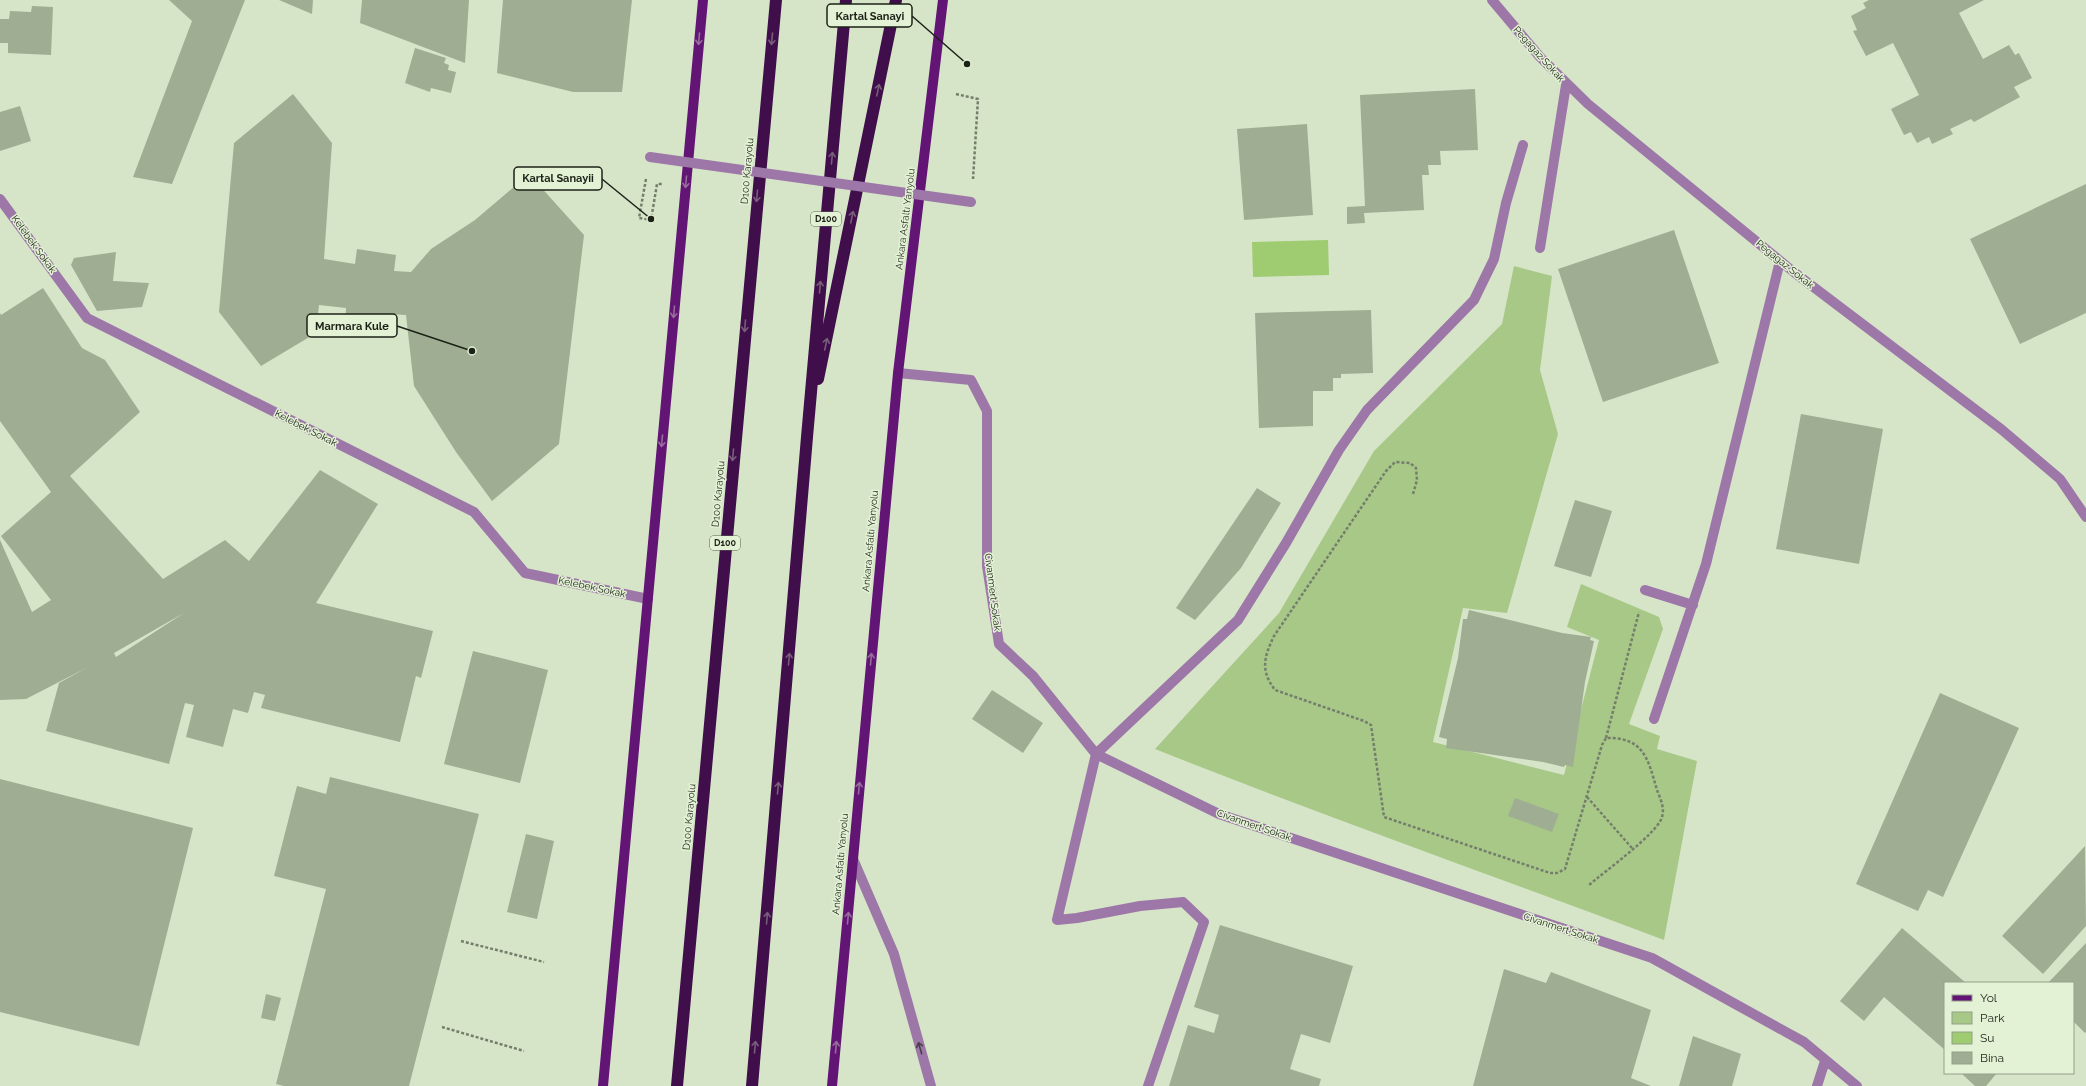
<svg xmlns="http://www.w3.org/2000/svg" width="2086" height="1086" font-family="Raleway,sans-serif">
	<style>
		.green { fill: #a8c888 }
		.water { fill: #9fcb71 }
		.building { fill: #9fae92; fill-rule: evenodd }
		.lines { fill: none; stroke-linecap: round; stroke-linejoin: round }
		.path { stroke: #747e6b; stroke-width: 2.5; stroke-dasharray: 3 2; stroke-linecap: butt }
		.minor { stroke: #9d77a8; stroke-width: 10 }
		.major { stroke: #621575; stroke-width: 10 }
		.highway { stroke: #3f0e4b; stroke-width: 12 }
		.minor-bridge { stroke: #9d77a8; stroke-width: 10 }
		.oneway { stroke: #966d9b }
		.oneway2 { stroke: #785e7b }
		.oneway3 { stroke: #4a404a }
		.labels { text-anchor: middle; dominant-baseline: central; stroke-width: 3; stroke-linejoin: round; paint-order: stroke }
		.shield { fill: #e3f2d5; stroke: #586051; stroke-width: 1 }
		.shield-label { font-size: 9px; font-weight: bold; fill: #1d2218 }
		.street-label { font-size: 10px; fill: #1d2218; stroke: #e3f2d5 }
		.leader { fill: none; stroke: #1d2218; stroke-width: 1.5 }
		.callout-dot { fill: #1d2218; stroke: #e3f2d5; stroke-width: 1.5 }
		.callout { fill: #e3f2d5; stroke: #1d2218; stroke-width: 1.5 }
		.callout-label { font-size: 11px; text-anchor: middle; font-weight: bold; fill: #1d2218 }
	</style>
	<rect width="100%" height="100%" fill="#d6e5c8"/>
	<path class="green" d="M1514,266L1552,276L1540,370L1558,434L1507,613L1463,608L1433,742L1564,775L1599,640L1567,627L1581,584L1659,617L1663,629L1629,724L1660,736L1657,749L1697,761L1664,940C1494,876 1323,816 1155,749L1279,613L1374,451L1502,324Z"/>
	<path class="water" d="M1328,240L1329,275L1253,277L1252,242Z"/>
	<path class="building" d="M169,0H245L172,184L133,177L192,21Z
		M279,0H313L312,14Z
		M362,0H469L465,63L360,23Z
		M503,0H632L622,92H573L497,73Z
		M1869,0H1984L1959,13L1983,59L2009,45L2015,55L2019,53L2032,78L2014,87L2020,97L1974,122L1971,119L1950,129L1953,134L1932,144L1929,137L1917,143L1911,132L1904,135L1891,109L1919,95L1893,43L1866,56L1853,31L1857,30L1851,16L1866,8L1863,3Z
		M32,6L53,7L51,55L8,53V43H0V19H9L10,11L31,12Z
		M415,48L446,58L444,63L449,65L448,70L456,72L451,93L431,88L430,92L405,83Z
		M1475,89L1478,150L1440,151L1441,165H1428L1429,175H1422L1424,210L1364,213L1365,223L1347,224V207L1365,206L1360,95Z
		M293,94L332,143L324,259L355,264L357,249L396,255L394,271L411,272L431,249L475,220L529,174L584,235L559,444L492,501L456,452L414,386L406,315L386,314L384,332L345,327L346,308L319,305L316,333L261,366L219,312L234,143Z
		M20,106L31,141L0,151V112Z
		M1307,124L1313,215L1244,220L1237,129Z
		M2086,184V313L2020,344L1970,239Z
		M1674,230L1719,363L1603,402L1558,269Z
		M116,252L113,281L149,283L142,307L97,311L71,265L74,258Z
		M43,288L82,348L105,360L140,412L70,476L163,579L225,540L249,561L320,470L378,504L316,603L433,631L421,678L416,676L400,742L261,708L265,695L254,692L248,713L233,709L223,747L186,737L194,705L185,703L169,764L46,731L59,683L88,667L26,699L0,700V540L32,612L51,600L1,536L51,492L0,421V313L1,315ZM184,613L116,657L114,653Z
		M1371,310L1373,373L1341,374V378H1333V391H1313V426L1259,428L1255,313Z
		M1801,414L1883,429L1859,564L1776,549Z
		M1257,488L1281,503L1241,568L1195,620L1176,608Z
		M1575,500L1612,511L1591,577L1554,566Z
		M1469,610L1562,633L1591,637L1590,640L1594,641L1585,682L1573,767L1565,765L1564,767L1543,762L1446,748L1447,739L1439,737L1458,658L1463,619H1467Z
		M473,651L548,670L520,783L444,764Z
		M992,690L1043,723L1023,753L972,719Z
		M1940,693L2019,728L1943,897L1928,890L1918,911L1856,884Z
		M330,777L479,814L409,1086H284L276,1084L326,889L274,876L297,786L326,794Z
		M0,779L193,828L139,1046L0,1012Z
		M1515,798L1559,814L1552,832L1508,816Z
		M526,834L554,841L537,919L507,912Z
		M2085,846L2086,926L2043,974L2002,936Z
		M1220,925L1353,966L1330,1043L1301,1034L1290,1069L1321,1079L1319,1086H1169L1188,1025L1214,1033L1219,1015L1194,1007Z
		M1902,928L1966,983H1945V1050L1884,997L1864,1021L1840,1001Z
		M2086,943V1032L2085,1033L2073,1021V983H2048Z
		M1504,969L1546,983L1551,972L1651,1010L1631,1078L1651,1086H1473Z
		M266,994L281,998L275,1021L261,1018Z
		M1693,1036L1741,1054L1732,1086H1679Z
		M1961,1073H1997L1986,1086H1975Z"/>
	<g class="lines">
		<path class="path" d="M956,94L978,99L973,179
			M646,179L639,218L651,220L657,184H662
			M1413,494L1417,480L1416,468L1410,463L1395,462L1386,471L1274,636C1264,657 1260,670 1275,690L1364,721L1371,725L1384,817L1550,873H1557L1565,869L1602,745L1606,738C1644,737 1648,759 1657,790C1660,798 1665,808 1662,817C1658,833 1604,872 1589,885
			M1606,738L1639,612
			M1587,797L1632,848
			M461,941L544,962
			M442,1027L524,1051"/>
		<path class="minor" d="M1492,0L1540,57L1588,104L1795,273L2001,429L2060,479L2086,517
			M0,199L87,318L474,512L525,573L648,599
			M1540,248L1566,85
			M898,373L971,380L987,411V566L999,644L1033,676L1096,754L1219,814L1652,958L1804,1042L1857,1086
			M1645,590L1693,605
			M1654,719L1706,564L1780,261
			M853,859L894,954L931,1086
			M1148,1086L1204,922L1183,902L1140,906L1077,918L1057,920L1096,754L1238,620L1286,543L1339,450L1367,410L1474,300L1494,259L1506,203L1523,145
			M1817,1086L1825,1061"/>
		<path class="major" d="M603,1086L703,0
			M832,1086L898,373L943,0"/>
		<path class="highway" d="M818,379L896,0
			M677,1086L776,0
			M752,1086L807,437L846,0"/>
		<path class="minor-bridge" d="M650,157L971,202"/>
	</g>
	<defs><path id="oneway-shaft" d="M-6 0H5M1.5-3L5.5 0L1.5 3" fill="none" stroke-width="1.6" stroke-linecap="round" stroke-linejoin="round"/></defs>
	<g class="oneway">
		<use href="#oneway-shaft" transform="translate(699 39) rotate(95)"/>
		<use href="#oneway-shaft" transform="translate(686 182) rotate(95)"/>
		<use href="#oneway-shaft" transform="translate(674 312) rotate(95)"/>
		<use href="#oneway-shaft" transform="translate(662 441) rotate(95)"/>
		<use href="#oneway-shaft" transform="translate(871 659) rotate(-85)"/>
		<use href="#oneway-shaft" transform="translate(859 788) rotate(-85)"/>
		<use href="#oneway-shaft" transform="translate(848 918) rotate(-85)"/>
		<use href="#oneway-shaft" transform="translate(836 1047) rotate(-85)"/>
	</g>
	<g class="oneway2">
		<use href="#oneway-shaft" transform="translate(772 39) rotate(95)"/>
		<use href="#oneway-shaft" transform="translate(878 90) rotate(-78)"/>
		<use href="#oneway-shaft" transform="translate(832 158) rotate(-85)"/>
		<use href="#oneway-shaft" transform="translate(757 196) rotate(95)"/>
		<use href="#oneway-shaft" transform="translate(852 217) rotate(-78)"/>
		<use href="#oneway-shaft" transform="translate(820 287) rotate(-85)"/>
		<use href="#oneway-shaft" transform="translate(745 326) rotate(95)"/>
		<use href="#oneway-shaft" transform="translate(826 344) rotate(-78)"/>
		<use href="#oneway-shaft" transform="translate(733 455) rotate(95)"/>
		<use href="#oneway-shaft" transform="translate(789 659) rotate(-85)"/>
		<use href="#oneway-shaft" transform="translate(778 788) rotate(-85)"/>
		<use href="#oneway-shaft" transform="translate(767 918) rotate(-85)"/>
		<use href="#oneway-shaft" transform="translate(755 1047) rotate(-85)"/>
	</g>
	<use class="oneway3" href="#oneway-shaft" transform="translate(920 1048) rotate(-106)"/>
	<g class="labels">
		<g class="shield">
			<rect x="811" y="212" width="30" height="14" rx="3"/>
			<rect x="710" y="536" width="30" height="14" rx="3"/>
		</g>
		<g class="shield-label">
			<text x="826" y="219">D100</text>
			<text x="725" y="543">D100</text>
		</g>
		<g class="street-label">
			<text transform="translate(1539 54) rotate(48)">Pegagaz Sokak</text>
			<text transform="translate(747 171) rotate(-85)">D100 Karayolu</text>
			<text transform="translate(905 219) rotate(-83)">Ankara Asfaltı Yanyolu</text>
			<text transform="translate(34 244) rotate(54)">Kelebek Sokak</text>
			<text transform="translate(1785 264) rotate(39)">Pegagaz Sokak</text>
			<text transform="translate(306 428) rotate(27)">Kelebek Sokak</text>
			<text transform="translate(718 494) rotate(-85)">D100 Karayolu</text>
			<text transform="translate(870 541) rotate(-85)">Ankara Asfaltı Yanyolu</text>
			<text transform="translate(592 587) rotate(12)">Kelebek Sokak</text>
			<text transform="translate(993 592) rotate(83)">Civanmert Sokak</text>
			<text transform="translate(689 817) rotate(-85)">D100 Karayolu</text>
			<text transform="translate(1254 825) rotate(19)">Civanmert Sokak</text>
			<text transform="translate(840 864) rotate(-85)">Ankara Asfaltı Yanyolu</text>
			<text transform="translate(1561 928) rotate(18)">Civanmert Sokak</text>
		</g>
	</g>
	<path class="leader" d="M967 64L912 16M651 219L602 179M472 351L397 326"/>
	<g class="callout-dot">
		<circle cx="967" cy="64" r="4"/>
		<circle cx="651" cy="219" r="4"/>
		<circle cx="472" cy="351" r="4"/>
	</g>
	<g class="callout">
		<rect x="827" y="4" width="85" height="23" rx="4"/>
		<rect x="514" y="167" width="88" height="23" rx="4"/>
		<rect x="307" y="314" width="90" height="23" rx="4"/>
	</g>
	<g class="callout-label">
		<text x="870" y="20">Kartal Sanayi</text>
		<text x="558" y="182">Kartal Sanayii</text>
		<text x="352" y="330">Marmara Kule</text>
	</g>
	<rect x="1944" y="982" width="130" height="92" fill="#e3f2d5" stroke="#949f89"/>
	<rect x="1952" y="995" width="20" height="6" fill="#621575" stroke="#949f89"/>
	<text x="1980" y="1002" font-size="12" fill="#1d2218">Yol</text>
	<rect x="1952" y="1012" width="20" height="12" fill="#a8c888" stroke="#949f89"/>
	<text x="1980" y="1022" font-size="12" fill="#1d2218">Park</text>
	<rect x="1952" y="1032" width="20" height="12" fill="#9fcb71" stroke="#949f89"/>
	<text x="1980" y="1042" font-size="12" fill="#1d2218">Su</text>
	<rect x="1952" y="1052" width="20" height="12" fill="#9fae92" stroke="#949f89"/>
	<text x="1980" y="1062" font-size="12" fill="#1d2218">Bina</text>
</svg>
